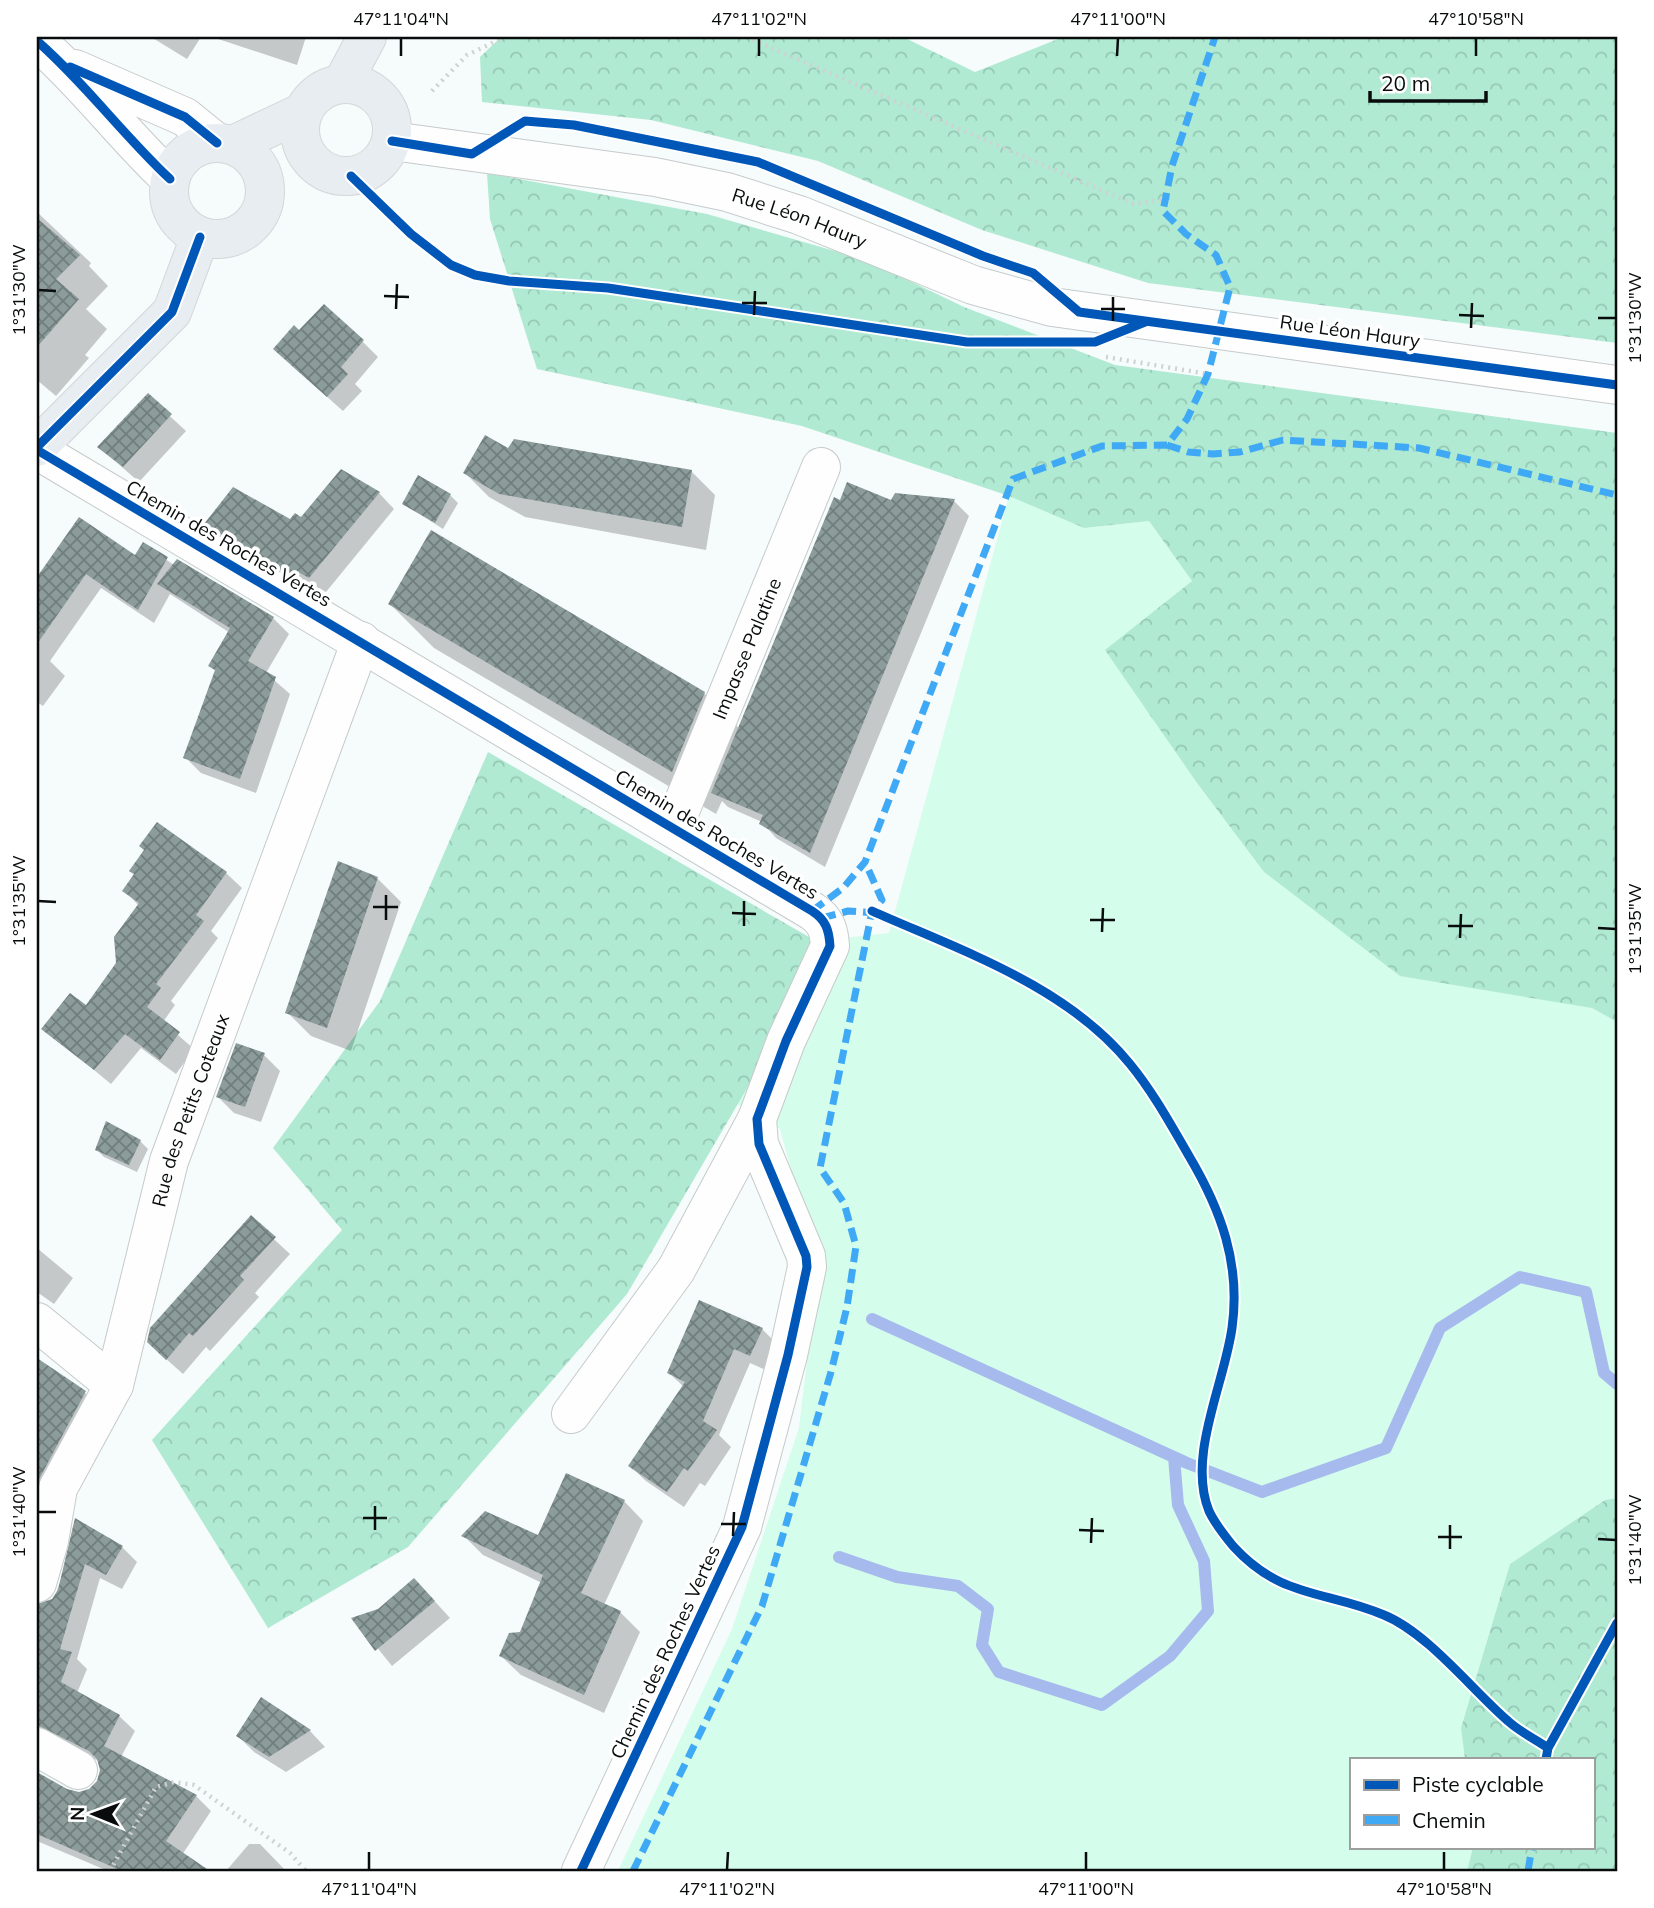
<svg xmlns="http://www.w3.org/2000/svg" width="1654" height="1908" font-family="Mulish,sans-serif">
	<style>
		.green { fill: #d4fdeb }
		.forest { fill: url(#forest-crowns) }
		.shadow { fill: #0003 }
		.lines { fill: none; stroke-linecap: round; stroke-linejoin: round }
		.stream { stroke: #a6baee; stroke-width: 12 }
		.building { fill: url(#building-cross-hatch) }
		.minor-casing { stroke: #c6cacb; stroke-width: 40 }
		.major-casing { stroke: #d4d6d7; stroke-width: 40 }
		.path { stroke: #d0d1d1; stroke-width: 4.5; stroke-dasharray: 2 5; stroke-linecap: butt }
		.minor { stroke: #fefefe; stroke-width: 38 }
		.major { stroke: #e8edf1; stroke-width: 38 }
		.quiet { stroke: #3fa9f5; stroke-width: 7; stroke-dasharray: 14 7; stroke-linecap: butt }
		.cycleway-casing { stroke: #fff; stroke-width: 13 }
		.cycleway { stroke: #0057b8; stroke-width: 9 }
		.ticks { fill: none; stroke: #090c0d; stroke-width: 2.5 }
		.labels { text-anchor: middle; dominant-baseline: central; stroke-width: 7; stroke-linejoin: round; paint-order: stroke }
		.street-label { font-size: 19px; fill: #090c0d; stroke: #fff }
		.neatline { fill: none; stroke: #090c0d; stroke-width: 2.5 }
		.ticks-label { font-size: 18px; text-anchor: middle; fill: #090c0d }
	</style>
	<defs>
		<pattern id="forest-crowns" width="20" height="18" patternUnits="userSpaceOnUse" patternTransform="scale(1.75)"><rect width="20" height="18" fill="#b0ead3"/><path d="M2 6a3 3 0 1 1 6 0M12 15a3 3 0 1 1 6 0" fill="none" stroke="#96c8b4"/></pattern>
		<pattern id="building-cross-hatch" width="8" height="8" patternUnits="userSpaceOnUse" patternTransform="scale(1.75)"><rect width="8" height="8" fill="#8b9c9b"/><path d="M0 0l8 8M0 8l8-8" fill="none" stroke="#707e7d"/></pattern>
	</defs>
	<rect width="100%" height="100%" fill="#f6fbfb"/>
	<path class="green" d="M1009,496L1084,528L1149,521L1192,581L1106,650L1197,783L1264,872L1592,1008L1617,1022V1498L1605,1500L1510,1564L1461,1728L1465,1759H1351V1847H1473L1467,1871H618L732,1629L799,1428L818,1269L780,1129L737,1104L753,1078L816,941L889,933Z"/>
	<path class="forest" d="M501,37H903L975,72L1063,37H1617V343L1148,283L982,230L818,161L651,120L482,102L480,57Z
		M487,173L707,214L866,260L964,307L1115,365L1617,433V1022L1592,1008L1400,976L1264,872L1197,783L1105,650L1192,581L1149,521L1084,528L1009,496L802,426L537,369L490,219Z
		M488,752L816,941L753,1078L627,1294L408,1547L268,1628L152,1440L342,1230L273,1148L380,1001Z
		M1617,1498V1871H1467L1473,1847H1593V1759H1465L1461,1728L1510,1564L1605,1500Z"/>
	<path class="shadow" d="M151,37H201L187,59Z
		M212,37H306L297,65Z
		M37,212L91,263L89,266L108,286L86,309L107,329L85,355L89,358L56,396L37,380Z
		M299,333L362,341L378,357L355,384L362,391L343,411L291,365Z
		M148,396L186,431L139,482L99,447Z
		M509,450L691,471L715,495L706,550L525,517L489,497L465,473Z
		M379,493L394,509L326,592L316,587L313,593L222,539L207,524L302,519Z
		M450,495L458,503L443,529L404,504Z
		M954,501L969,516L825,867L776,838L762,822L728,807L722,801L716,814L434,648L390,604L704,693L740,729L841,502Z
		M79,520L135,557L143,544L174,565L273,618L289,634L266,673L290,694L256,793L201,773L185,757L216,671L210,666L230,633L170,594L154,623L101,588L50,661L65,676L43,706L37,702V580Z
		M226,873L242,888L211,931L218,938L171,1001L175,1005L163,1022L194,1049L176,1074L141,1048L111,1084L44,1029L86,1007L118,964L139,906L125,891Z
		M377,878L401,902L351,1051L311,1036L287,1012Z
		M264,1055L280,1071L261,1122L234,1113L218,1097Z
		M140,1141L148,1149L137,1172L104,1157L97,1150Z
		M251,1218L290,1254L255,1293L259,1297L210,1351L206,1347L183,1374L165,1358Z
		M37,1248L73,1278L54,1304L37,1292Z
		M762,1329L778,1345L766,1370L750,1363L719,1435L731,1447L705,1486L700,1483L684,1507L646,1481L630,1466L684,1387L669,1373Z
		M43,1367L85,1393L100,1408L37,1566V1378Z
		M624,1501L643,1521L604,1605L620,1612L640,1632L604,1713L521,1675L501,1656L521,1634L542,1583L483,1555L464,1536L539,1537Z
		M72,1547H122L137,1562L122,1589L100,1578L77,1659L87,1669L77,1693L119,1716L135,1731L121,1757L196,1796L211,1811L182,1855L207,1871H108L37,1841V1774L67,1791L79,1794L89,1791L98,1782L102,1770L100,1762L65,1743L37,1734V1606L54,1599Z
		M430,1596L450,1618L392,1666L354,1619Z
		M262,1699L310,1731L325,1747L286,1772L254,1752L238,1736Z
		M249,1844H260L286,1871H226Z"/>
	<g class="lines">
		<path class="stream" d="M872,1319L1187,1463L1262,1492L1386,1448L1440,1328L1520,1277L1586,1292L1604,1373L1617,1384
			M839,1557L897,1577L958,1586L988,1609L982,1645L999,1672L1102,1705L1170,1656L1208,1611L1204,1561L1178,1505L1174,1457"/>
	</g>
	<path class="building" d="M37,218L80,255L56,279L79,299L37,347Z
		M324,304L364,340L341,367L348,374L327,397L273,349L294,325L299,330Z
		M148,393L172,414L123,467L97,447Z
		M485,435L508,448L514,439L692,470L682,527L499,494L463,473Z
		M341,469L380,492L309,578L300,573L296,579L204,524L233,487L290,519L295,513L301,517Z
		M418,475L451,494L435,523L402,504Z
		M847,482L891,500L895,493L955,499L810,853L759,824L763,815L711,793L834,497L840,500Z
		M79,517L135,555L143,542L168,557L138,610L86,574L37,644V577Z
		M431,530L705,692L672,772L388,604Z
		M177,559L274,617L248,661L276,677L240,779L183,758L215,670L208,666L230,628L157,584Z
		M157,822L227,872L196,915L204,921L156,984L161,988L147,1007L180,1032L160,1060L125,1034L94,1070L41,1029L70,993L86,1005L116,963L114,937L139,903L122,891L134,874L129,871L144,850L139,846Z
		M338,861L378,877L327,1028L285,1013Z
		M236,1043L265,1053L245,1107L216,1097Z
		M106,1121L141,1140L129,1165L95,1150Z
		M251,1215L276,1237L240,1276L244,1280L193,1336L189,1333L166,1360L147,1342L150,1328Z
		M699,1300L763,1328L750,1356L734,1349L703,1421L717,1430L688,1471L684,1468L667,1492L628,1466L685,1382L667,1373Z
		M37,1358L86,1391L37,1483Z
		M566,1473L625,1500L581,1593L621,1611L584,1695L499,1656L509,1633L520,1632L543,1575L461,1536L485,1511L538,1535Z
		M75,1518L123,1546L106,1575L85,1564L60,1649L72,1652L61,1682L120,1715L104,1746L197,1795L166,1841L210,1871H122L37,1834V1772L67,1789L79,1792L89,1789L97,1781L100,1770L97,1759L89,1751L37,1725V1604L52,1599L58,1590Z
		M414,1578L435,1601L375,1651L351,1618L378,1609Z
		M261,1697L311,1730L269,1757L236,1736Z"/>
	<g class="lines">
		<g class="minor-casing">
			<g id="minor">
				<path d="M37,41C85,83 123,135 170,179"/>
				<path d="M75,69L185,117L217,143"/>
				<path id="s1" d="M392,141L655,177L727,192L799,215L973,285L1052,307L1617,385"/>
				<path d="M37,450L812,911C826,920 829,930 830,946L786,1041L757,1119L759,1144L806,1256L807,1267L788,1355L742,1527L581,1871"/>
				<path id="s2" d="M673,828L821,467"/>
				<path d="M37,1322L114,1385"/>
				<path d="M571,1414L676,1270L757,1119"/>
				<path id="s3" d="M37,1583L49,1541L58,1488L114,1385L169,1161L361,641"/>
				<path d="M37,1747L78,1770"/>
			</g>
		</g>
		<g class="major-casing">
			<path id="major" d="M300 130a46 46 0 1 1 92 0a46 46 0 1 1-92 0Z
				M342,84L367,37
				M169 191a48 48 0 1 1 96 0a48 48 0 1 1-96 0Z
				M233,145L303,112
				M37,447L172,312L200,237"/>
		</g>
		<path class="path" d="M746,37L1134,204L1166,199
			M432,91L467,55L505,37
			M1106,357L1208,374
			M110,1871L156,1787L174,1782L194,1785L290,1853L306,1871"/>
		<use href="#minor" class="minor"/>
		<use href="#major" class="major"/>
		<path class="quiet" d="M1167,445L1188,452L1213,454L1240,452L1283,440L1419,448L1617,495
			M812,911L843,888L865,862L1013,479L1102,446L1167,445L1187,419L1208,374L1230,287L1216,255L1186,234L1163,211L1172,166L1215,37
			M822,918L848,911L876,913
			M633,1871L762,1606L831,1372L847,1307L856,1246L844,1203L820,1168L872,911L882,900L865,862
			M1528,1871L1532,1847"/>
		<g class="cycleway-casing">
			<path id="cycleway" d="M37,41C85,83 123,135 170,179
				M70,67L185,117L217,143
				M392,141L472,154L525,121L574,125L758,162L983,256L1033,273L1079,312L1617,385
				M351,176L411,234L451,265L475,275L509,281L608,288L967,342H1095L1145,322
				M37,447L172,312L200,237
				M37,450L812,911C826,920 829,930 830,946L786,1041L757,1119L759,1144L806,1256L807,1267L788,1355L742,1527L581,1871
				M872,911C962,951 1067,986 1130,1064C1153,1092 1171,1125 1189,1156C1221,1210 1241,1264 1232,1328C1224,1385 1187,1456 1209,1511C1215,1524 1224,1535 1233,1546C1281,1599 1325,1590 1384,1615C1428,1633 1472,1690 1508,1721C1520,1732 1535,1739 1548,1748
				M1546,1759L1548,1748L1617,1623"/>
		</g>
		<use href="#cycleway" class="cycleway"/>
	</g>
	<path class="ticks" d="M401,56V38M759,56V38M1117,56L1118,38M1476,56V38M38,290L56,291M384,296L409,297M742,303H767M396,309L397,284M1101,309H1125M754,315L755,291M1459,315L1484,316M1598,318H1616M1113,321V297M1471,328L1472,303M38,901L56,902M373,907H398M732,913L756,914M386,920V895M1090,920H1115M744,926V901M1448,926H1473M1598,928L1616,929M1102,932L1103,908M1460,938L1461,914M38,1512H56M363,1518H387M721,1524H746M375,1530V1506M1079,1530L1104,1531M733,1536L734,1512M1438,1537H1462M1598,1539L1616,1540M1091,1543L1092,1518M1450,1549V1525M369,1870V1852M727,1870L728,1852M1086,1870V1852M1444,1870V1852"/>
	<g class="labels">
		<g class="street-label">
			<text stroke="none"><textPath href="#s1" startOffset="416">Rue Léon Haury</textPath></text>
			<text transform="translate(1350 331) rotate(8)">Rue Léon Haury</text>
			<text transform="translate(229 543) rotate(30)">Chemin des Roches Vertes</text>
			<text stroke="none"><textPath href="#s2" startOffset="194">Impasse Palatine</textPath></text>
			<text transform="translate(717 834) rotate(31)">Chemin des Roches Vertes</text>
			<text stroke="none"><textPath href="#s3" startOffset="500">Rue des Petits Coteaux</textPath></text>
			<text transform="translate(665 1652) rotate(-65)">Chemin des Roches Vertes</text>
		</g>
	</g>
	<rect width="1654" height="1908" fill="none" stroke="#ffffff" stroke-width="77"/>
	<rect x="1350" y="1758" width="245" height="91" fill="#ffffff" stroke="#9d9e9e" stroke-width="2"/>
	<rect x="1364" y="1780" width="35" height="10" fill="#0057b8" stroke="#9d9e9e" stroke-width="2"/>
	<text x="1412" y="1792" font-size="21" fill="#090c0d">Piste cyclable</text>
	<rect x="1364" y="1815" width="35" height="10" fill="#3fa9f5" stroke="#9d9e9e" stroke-width="2"/>
	<text x="1412" y="1828" font-size="21" fill="#090c0d">Chemin</text>
	<g transform="translate(94 1814) rotate(271)" stroke="#ffffff" stroke-width="5" paint-order="stroke">
	<path d="M0-5L12 26L0 18L-12 26Z" fill="#090c0d"/>
	<text y="-10" font-size="19" font-weight="bold" text-anchor="middle" fill="#090c0d">N</text>
	</g>
	<path d="M1370 91v10h116v-10" fill="none" stroke="#090c0d" stroke-width="3.5"/>
	<text x="1381" y="91" font-size="21" fill="#090c0d" stroke="#ffffff" stroke-width="5" paint-order="stroke">20 m</text>
	<rect x="38" y="38" width="1578" height="1832" class="neatline"/>
	<g class="ticks-label">
		<text x="401" y="25">47°11'04"N</text>
		<text x="759" y="25">47°11'02"N</text>
		<text x="1118" y="25">47°11'00"N</text>
		<text x="1476" y="25">47°10'58"N</text>
		<text transform="translate(19 290) rotate(-90)" y="6">1°31'30"W</text>
		<text transform="translate(1635 318) rotate(-90)" y="6">1°31'30"W</text>
		<text transform="translate(19 901) rotate(-90)" y="6">1°31'35"W</text>
		<text transform="translate(1635 929) rotate(-90)" y="6">1°31'35"W</text>
		<text transform="translate(19 1512) rotate(-90)" y="6">1°31'40"W</text>
		<text transform="translate(1635 1540) rotate(-90)" y="6">1°31'40"W</text>
		<text x="369" y="1895">47°11'04"N</text>
		<text x="727" y="1895">47°11'02"N</text>
		<text x="1086" y="1895">47°11'00"N</text>
		<text x="1444" y="1895">47°10'58"N</text>
	</g>
</svg>
